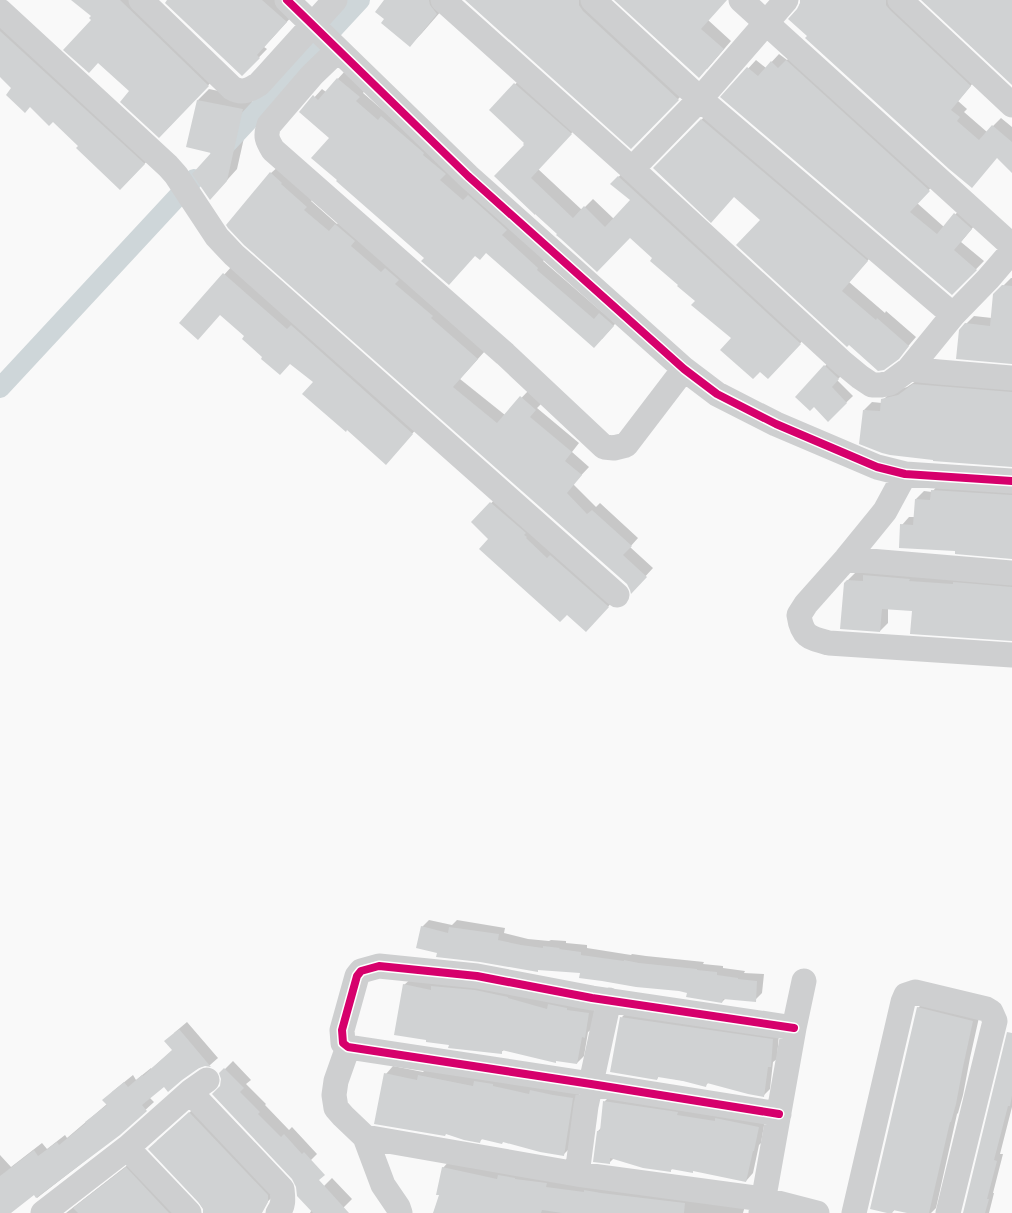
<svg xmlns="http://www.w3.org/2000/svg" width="1012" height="1213" font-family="Arial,sans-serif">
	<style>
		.shadow { fill: #0003 }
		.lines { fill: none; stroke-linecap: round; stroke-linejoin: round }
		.canal { stroke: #ced6d9; stroke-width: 20 }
		.building { fill: #d0d2d3 }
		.minor { stroke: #cecfd0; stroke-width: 25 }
		.cycleway-casing { stroke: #fff; stroke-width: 11 }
		.cycleway { stroke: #d6006c; stroke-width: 8 }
	</style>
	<rect width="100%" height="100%" fill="#f9f9f9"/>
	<path class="shadow" d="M73,0H136L216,77L167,129L131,91L93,20V16Z
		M169,0H279L294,14L264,47L267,49L242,75Z
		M386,0H447L449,2L422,33L410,45L385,19Z
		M466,0H589L686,91L631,147Z
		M616,0H726L708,20L731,41L707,69Z
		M801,0H896L978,77L958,101L967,109L964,112L987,132L1001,118L1012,127V170L998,157L809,36L798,10Z
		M0,16L152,156L120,189L54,120L13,88L0,76Z
		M794,53L936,182L917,203L944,227L963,206L979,220L961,242L984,261L952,294L722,97L756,60L766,68L779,54L787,60Z
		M345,71L366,89L363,93L386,113L545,259L543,261L602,312L621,317L602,339L487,252L476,255L426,258L331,137L301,112L322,89L326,92Z
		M523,76L579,125L538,169L582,210L593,199L614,219L631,200L612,184L627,168L808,335L776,369L733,338L654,258L630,237L559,234L535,212L526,143L491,110Z
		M209,89L253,98L237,169L220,188L214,152L198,100Z
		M710,111L875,252L849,282L885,313L886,311L916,337L898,358L761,220L735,196L654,168Z
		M279,166L313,199L311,201L337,224L344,217L485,351L460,379L505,415L529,390L543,402L537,408L579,443L572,452L589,467L573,484L596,507L600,503L638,538L630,547L653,568L632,591L627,583L245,244L271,173Z
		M232,266L420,425L393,455L348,428L315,382L290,363L264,357L246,336L221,314L181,323Z
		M1011,278H1012V362L966,324L974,316L992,318L994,295Z
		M831,360L845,372L837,380L853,396L828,420L825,366Z
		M922,377L1012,384V462L864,410L872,402L882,403L883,400L891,392L907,387Z
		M940,483L1012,488V557L957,549L902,525L909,517H915L916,499L924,491L932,492Z
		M499,495L616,598L594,622L490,539L473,522Z
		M856,572L1012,579V639L913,610L888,608V623L880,631L845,583Z
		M429,920L452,925L457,920L505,928L504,933L528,939L549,941L551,940L566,941V943L587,945V948L631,955L632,954L646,956L704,962L703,964L723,966V968L745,971L744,973L764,974L762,993L755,1000L726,998L722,1002L689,992L581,972L540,968L537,971L438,952L422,927Z
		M412,978L440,979L595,1006L592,1029L588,1032L584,1056L577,1063L504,1050L501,1052L450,1044L404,985Z
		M926,1000L980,1013L970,1058L963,1095L958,1113L957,1114L936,1208L931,1213H913L895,1209L892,1213L918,1008Z
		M628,1011L779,1033L777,1059L773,1062L770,1089L763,1096L709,1082L706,1085L659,1076L657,1079L622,1017Z
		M187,1022L218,1058L210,1065H205L164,1085L149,1097L154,1102L117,1136L37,1198L34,1194L0,1211V1155L11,1167L42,1143L47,1149L65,1135L67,1138L107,1104L112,1092L133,1075L136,1080L151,1068V1069L173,1050L174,1033Z
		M1012,1041V1107L1000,1154H1003L993,1193H994L989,1213H964Z
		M233,1061L251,1080L246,1084L266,1104L265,1105L289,1130L292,1127L317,1154L293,1178L223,1079L221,1073Z
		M393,1066L423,1072L427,1068L580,1090L571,1147L563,1155L504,1141L483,1138L480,1141L386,1074Z
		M612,1094L765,1120L761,1143L759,1145L753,1173L746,1181L694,1170L673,1168L670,1171L614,1158L609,1163L598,1131L601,1128L605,1101Z
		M198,1105L273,1196L257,1213H204V1210L157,1141Z
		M134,1160L184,1213H66Z
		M450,1160L745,1206L743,1213H435L440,1194L443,1168Z
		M332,1178L352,1199L338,1213H310L324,1186Z"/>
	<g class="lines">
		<path class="canal" d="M220,151L360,0
			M0,388L194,179"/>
	</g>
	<path class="building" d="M71,0H120L209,86L159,138L120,102L129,91L98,63L89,73L63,50L91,20L89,18L91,16Z
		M167,0H262L287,22L257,55L260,58L242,76L165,3Z
		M384,0H429L430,5L437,14L410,47L381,23L384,19L375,12Z
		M465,0H579V5L583,11L679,100L631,149Z
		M614,0H727L701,29L724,49L699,78Z
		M800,0H886V5L890,10L971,86L951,110L960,117L957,121L979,140L992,125L1012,142V173L997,158L972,188L949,169L805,38L807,36L788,19L797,9L800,3Z
		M921,0H1012V85Z
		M0,31L145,164L120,190L76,148L78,146L53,122L49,126L30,107L25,113L6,95L11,88L0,77Z
		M786,60L930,191L910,212L937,234L954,213L972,229L954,250L977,270L952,295L720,97L747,67L758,76L771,61L778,68Z
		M337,78L360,97L356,101L378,120L381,116L424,153L423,155L446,174L440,180L463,200L468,195L507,230L502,235L538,268L537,270L594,319L599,313L614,326L594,348L486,253L480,260L475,256L449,285L421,261L424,258L336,181L337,180L311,158L329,138L299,112L313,95L318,100Z
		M514,83L572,134L531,178L573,218L584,206L605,227L630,200L610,184L618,176L801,344L768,379L760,372L753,379L720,350L731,338L691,305L695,301L677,286L678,285L650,261L652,258L630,238L597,272L561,239L556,235L557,234L535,214V215L494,176L524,145L523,144L524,143L489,110Z
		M197,100L243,109L227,181L210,200L192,174L211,153L186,147Z
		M701,119L868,261L842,291L876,320L877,318L909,346L899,359L884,370L878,371L849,345L847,347L736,245L760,220L734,197L711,223L653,168Z
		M270,172L282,183L281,184L307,207L304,210L329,231L335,224L355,241L351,246L381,272L385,268L399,280L395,284L433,316L431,318L478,359L453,387L497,423L520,396L536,410L530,417L572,452L565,461L582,475L567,493L587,514L592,510L632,546L623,555L647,577L631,594L630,590L627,584L244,245L228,228L226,225Z
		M223,273L287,329L291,325L413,434L386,465L347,430L346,432L302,394L313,382L290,364L280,375L261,359L262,357L242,339L244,336L220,315L198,340L179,323Z
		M1002,285L1012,286V364L956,359L959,330L965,323L990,326L993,294Z
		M824,365L839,379L832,387L847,403L828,422L814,407L810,411L795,397Z
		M913,384L1012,392V467L933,461V460L890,455L882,453L859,444L863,410L880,411L881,399L898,395Z
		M931,490L1012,495V559L955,554V551L899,548L900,524L913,525L915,499L930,500Z
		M490,502L526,533L524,535L527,537L526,538L547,558L550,555L609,607L586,632L567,615L560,622L479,549L488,539L471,522Z
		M863,575L910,579L909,581L953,584V582L1012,587V641L910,634L912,611L882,609L880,632L840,629L844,583L847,580L863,581Z
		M421,926L448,933L449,927L499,934L498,940L521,945L543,948V946L560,948L559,949L581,952V955L624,961V960L639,963L697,969V970L717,972V975L738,978V979L757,981L756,1002L723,999L722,1003L686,997L687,993L679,991L636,987L602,981L579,978L580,973L538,970V972L480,962L436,957L437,953L416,948Z
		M403,984L431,990V986L475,990L508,997V998L547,1009L548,1004L567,1008V1010L589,1013L585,1038L582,1037L577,1064L556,1061V1063L502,1050V1054L448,1048L449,1045L426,1042V1040L394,1035Z
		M917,1007L973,1021L963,1067L956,1104L951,1122H950L929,1213H907L893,1210L892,1213H887L870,1209Z
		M620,1017L773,1039L771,1067H768L764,1097L748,1094L707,1083L706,1087L683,1081L658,1077L657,1080L610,1072Z
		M179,1029L211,1067L205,1066L199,1068L182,1080L168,1092L164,1087L142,1105L147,1111L120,1135L36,1198L34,1195L11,1213H0V1176L34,1150L38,1156L57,1142L59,1145L86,1123L85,1122L107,1105L102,1100L124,1082L128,1087L142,1075L143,1076L172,1050L164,1041Z
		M1007,1032L1012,1033V1096L1010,1106H1008L994,1160L997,1161L987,1199H989L985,1213H963Z
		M224,1068L244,1088L240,1092L260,1112L258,1114L281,1137L284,1134L302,1154L304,1152L325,1175L319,1180L349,1213H313L297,1196L296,1187L292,1179L212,1094L220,1086L221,1079L219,1073Z
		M384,1073L417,1080L418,1075L473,1086L474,1081L493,1084V1086L529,1094L530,1090L553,1095L573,1098L564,1156L540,1152L503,1142L502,1144L481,1139L480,1143L464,1140L446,1134L445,1136L374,1124Z
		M603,1101L678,1112L677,1115L715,1121V1118L759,1127L754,1151H753L746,1182L693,1171V1173L671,1169V1172L643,1168L610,1158V1164L593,1162L597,1131H600Z
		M189,1112L268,1195V1202L262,1213H203V1209L199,1203L148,1149Z
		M126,1167L169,1213H78L73,1208Z
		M442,1167L497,1179L498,1175L515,1178V1179L547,1183L546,1187L584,1192V1190L601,1193L685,1203L684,1213H562L542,1210L541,1213H433L439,1195H436Z"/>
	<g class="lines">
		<path class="minor" d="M141,0L232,88C242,94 250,90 259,84L335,0
			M287,0L468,176L684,369L717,394L776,424L877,467L905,474L1012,481
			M443,0L632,169L843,363L860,377L872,385H881L890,383L909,369L953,315L988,279L1012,251
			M593,0L700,99L953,315
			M741,0L1012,246
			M900,0L1012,105
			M0,11L168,166L176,175L217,237L234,255L617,595
			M338,50L312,75L269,125C265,136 267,140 273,150L505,354L604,447L614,448L626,445L684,369
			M632,169L700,99L786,0
			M909,369L939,372L1012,378
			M905,474L885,511L846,559L806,604L799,615C802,637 810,638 829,643L1012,655
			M846,559L1012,573
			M348,1047L336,1081L334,1095L336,1108L343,1116L365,1137L383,1185L398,1207L400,1213
			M190,1092L282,1189C283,1199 284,1205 278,1213
			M779,1114L591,1084L348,1047L343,1043L342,1030L357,976L361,971L379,966L477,976L592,998L794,1028
			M365,1137L577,1174L763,1199L817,1213
			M127,1148L189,1213
			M577,1174L586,1106L609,1000
			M43,1213L127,1148L190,1092L207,1080
			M761,1213L794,1028L804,981
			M854,1213L903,1002L906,995L915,992L986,1009L991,1012L995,1021L948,1213"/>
		<g class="cycleway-casing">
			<path id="cycleway" d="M287,0L468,176L684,369L717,394L776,424L877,467L905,474L1012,481
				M779,1114L591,1084L348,1047L343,1043L342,1030L357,976L361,971L379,966L477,976L592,998L794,1028"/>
		</g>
		<use href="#cycleway" class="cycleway"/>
	</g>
</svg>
